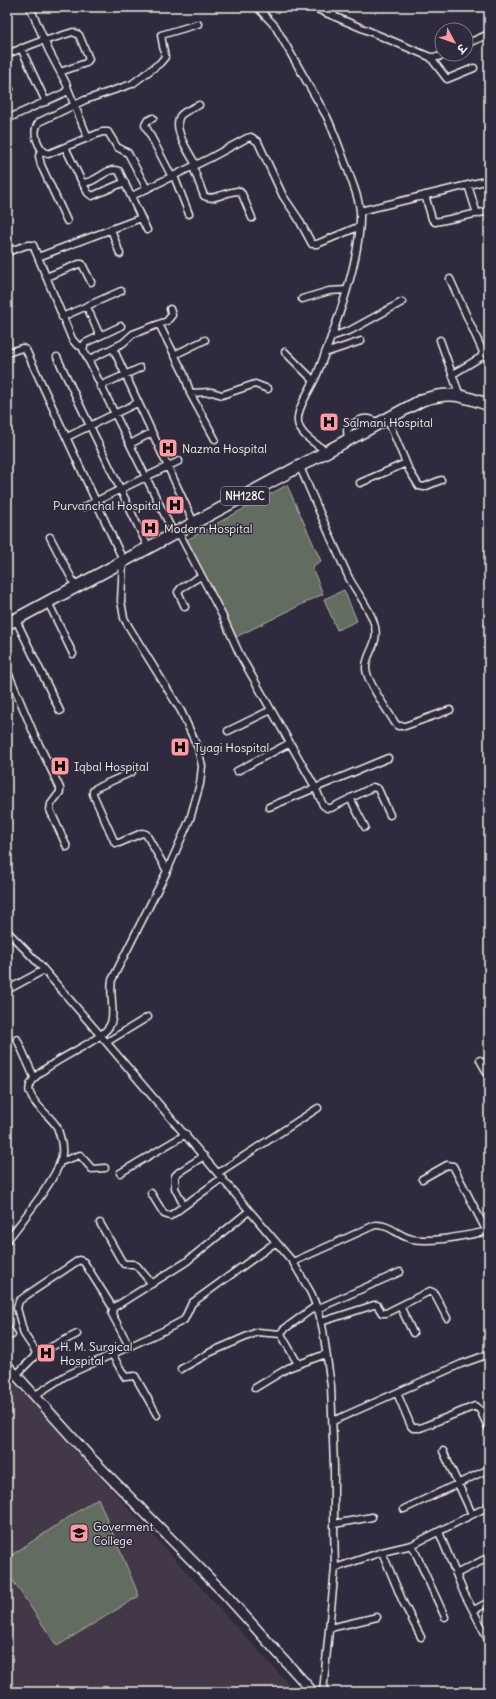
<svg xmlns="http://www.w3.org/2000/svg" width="496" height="1699" font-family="Delius,'Playpen Sans Deva',sans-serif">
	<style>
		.built { fill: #423846 }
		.green { fill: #646c60; stroke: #acaea4 }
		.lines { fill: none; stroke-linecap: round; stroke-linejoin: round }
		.street-casing { stroke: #f4f1e8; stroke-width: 9 }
		.secondary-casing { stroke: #f4f1e8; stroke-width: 12 }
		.highway-casing { stroke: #f4f1e8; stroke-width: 14 }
		.street { stroke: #2f2a3d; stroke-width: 6 }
		.secondary { stroke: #2f2a3d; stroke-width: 9 }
		.highway { stroke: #2f2a3d; stroke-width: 11 }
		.labels { text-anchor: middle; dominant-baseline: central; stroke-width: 3; stroke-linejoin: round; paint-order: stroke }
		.shield { fill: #2f2a3d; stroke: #b9b5b5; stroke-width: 1 }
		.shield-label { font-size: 11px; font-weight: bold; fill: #f4f1e8 }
		.poi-label { font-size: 12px; fill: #f4f1e8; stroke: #2f2a3d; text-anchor: start }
	</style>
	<rect width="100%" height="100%" fill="#2f2a3d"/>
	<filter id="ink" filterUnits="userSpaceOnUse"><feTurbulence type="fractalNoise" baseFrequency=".025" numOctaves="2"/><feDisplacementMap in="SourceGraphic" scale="8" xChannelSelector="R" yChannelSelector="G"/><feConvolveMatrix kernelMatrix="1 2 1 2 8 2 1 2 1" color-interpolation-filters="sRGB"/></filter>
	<g filter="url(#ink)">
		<path class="built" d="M7,1375L296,1692H7Z"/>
		<path class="green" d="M287,485L321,561L312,567L323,594L236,637L183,542Z
			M344,590L357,621L337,630L324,599Z
			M98,1498L139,1596L57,1646L7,1572V1558Z"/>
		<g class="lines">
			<g class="street-casing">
				<path id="street" d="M257,7L275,26L327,117C335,134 341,152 348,170C352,183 359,197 360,211C362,258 335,328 318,372C313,386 296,408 298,422C300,436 317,444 327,452
					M312,7L430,57H438L445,54
					M332,15L337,7
					M44,41L73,32L79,35L89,59L86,63L60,72
					M466,44L489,34
					M21,48L46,102
					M7,54L44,40
					M430,57L447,79L474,68
					M7,84L10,89
					M68,89L88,138
					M153,118L147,121L145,125L172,177
					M7,119L64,93L68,89L67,85L49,51L30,7
					M65,147L82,182C94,186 107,165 119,171L147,230
					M41,150L39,156L41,165L67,221
					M196,165C190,154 172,129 180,116C184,111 193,108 199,105
					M193,167L204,196C214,202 228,190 239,191L242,194L252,218
					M174,176L189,214
					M82,182L88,193L92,196L125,182
					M468,185L477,214
					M147,189L128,153L117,147L108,132H102L48,154C38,149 31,132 39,122L85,100L132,84L160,63L165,57L161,35L198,24
					M425,195L432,219L435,222L489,211
					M132,196L210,158L247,138L251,137L258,142L283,196L298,218L312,244H317L358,227
					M360,211L489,180
					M111,229L120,254
					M7,252L27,245H33L72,339L77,345L83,347
					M38,257L141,218
					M46,277L79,264H82L91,282
					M450,279L483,352L481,357L453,374
					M302,299L329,291L346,290
					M87,307L100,336
					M62,317L121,291
					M159,324L184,374L191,395L215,439
					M121,326L85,343L83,349L174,534
					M331,337L351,330L402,302
					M440,340L460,396
					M113,348L194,523
					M285,352L314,381
					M7,353L22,348L26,350L123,560L121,601L124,618L129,627L181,711L198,748L202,766L200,784L190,819L167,871L112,980C109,994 116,1014 110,1025C100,1046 21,1069 30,1093C34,1106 50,1115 57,1127C60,1135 63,1145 62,1154C61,1174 20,1223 7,1241
					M325,353L361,341
					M174,355L205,340
					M57,357L148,547
					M88,360L123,343L133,334L167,321L172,315L170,309
					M100,386L140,368
					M190,393L212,392L222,395L255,384L268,389
					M387,418L409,470L419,486L424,487L441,480
					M67,437L137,403
					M348,440L347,430C356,419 367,415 378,423
					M130,444L151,433
					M300,467C316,504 332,541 349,578C357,593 369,607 374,623C381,644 365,653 366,669C367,682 388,711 395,723L398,726H405L450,710
					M360,483L406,463
					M84,507L179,461
					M178,531L222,615L240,655L315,787L323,805L327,808H331L373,787L378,789L390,815
					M50,537L76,587
					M48,602L73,654
					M185,607L178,592L181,588L201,576
					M16,620L60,711
					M7,670L34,734L60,788V792L51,804L50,810L67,847
					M228,731L271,710
					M237,771L290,743
					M132,772L96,788L93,791V794L115,843H119L142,833L146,834L167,871
					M350,798L365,827
					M269,807L388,758
					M7,931L39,964L101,1036L293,1262L311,1293L319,1313L323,1330L331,1386L334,1467V1524L335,1568L323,1692
					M7,990L44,970
					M17,1039L34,1077
					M107,1042L148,1017
					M480,1060L489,1076
					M60,1162L80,1155L92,1169L105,1168
					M120,1173L186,1134
					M218,1173L318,1108
					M422,1179L447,1165L453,1166L487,1232
					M151,1193L164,1214L170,1216L222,1178
					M184,1206L175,1188V1176L179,1172L204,1156
					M100,1223L121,1260L124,1264H133L137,1266L152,1284
					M293,1262L375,1225C390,1224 398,1236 412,1239C433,1243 468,1235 489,1231
					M400,1306L413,1333
					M317,1309L400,1272
					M321,1322L374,1305H377L382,1313H386L430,1291L434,1293L447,1318
					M7,1327L12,1335
					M129,1346L112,1314L113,1308L186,1262L249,1211
					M112,1354L125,1377L135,1376L157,1415
					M35,1355L77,1334
					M298,1364L281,1334L283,1330L316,1306
					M181,1369L211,1352L257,1332L281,1334
					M16,1375L34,1357L36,1352L24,1334L17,1308L19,1301L27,1295L79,1260L84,1262L113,1308
					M255,1388L288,1368L326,1354
					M397,1393L411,1426L413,1428H420L475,1406L480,1410L489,1429
					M34,1396L65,1376L163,1331L184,1320L192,1303L276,1242
					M333,1421L461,1364L489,1354
					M443,1451L472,1514
					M404,1509L489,1469
					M334,1524L372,1517
					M439,1532L463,1591L489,1641
					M412,1545L445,1617
					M382,1552L403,1602L421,1637
					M335,1568L382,1552L412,1545L489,1506
					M456,1574L489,1557
					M474,1610L489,1602
					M330,1628L377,1617"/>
			</g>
			<g class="secondary-casing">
				<path id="secondary" d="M7,1365L89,1456L225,1594L313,1692"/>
			</g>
			<g class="highway-casing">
				<path id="highway" d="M7,624L422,400C451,391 461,395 489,405"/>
			</g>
			<use href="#street" class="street"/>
			<use href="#secondary" class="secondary"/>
			<use href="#highway" class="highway"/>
		</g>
	</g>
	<defs>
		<g id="hospital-square" transform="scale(1)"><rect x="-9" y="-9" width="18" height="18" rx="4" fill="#ff9aa2" stroke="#2f2a3d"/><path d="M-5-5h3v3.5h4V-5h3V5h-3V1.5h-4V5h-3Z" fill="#111"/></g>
		<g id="university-square" transform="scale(1)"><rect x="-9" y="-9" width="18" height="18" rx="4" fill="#ff9aa2" stroke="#2f2a3d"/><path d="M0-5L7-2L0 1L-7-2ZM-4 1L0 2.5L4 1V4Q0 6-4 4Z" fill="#111"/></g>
	</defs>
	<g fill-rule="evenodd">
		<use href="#hospital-square" x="329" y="422"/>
		<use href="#hospital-square" x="168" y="448"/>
		<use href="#hospital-square" x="175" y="505"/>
		<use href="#hospital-square" x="150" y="528"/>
		<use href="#hospital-square" x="180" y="747"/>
		<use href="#hospital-square" x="60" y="766"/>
		<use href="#hospital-square" x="46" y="1353"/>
		<use href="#university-square" x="79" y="1533"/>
	</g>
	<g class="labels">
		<rect class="shield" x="221" y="487" width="48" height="18" rx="3"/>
		<g class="shield-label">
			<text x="245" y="496">NH128C</text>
		</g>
		<g class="poi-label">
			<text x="343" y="422">Salmani Hospital</text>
			<text x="182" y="448">Nazma Hospital</text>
			<text x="161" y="505" text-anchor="end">Purvanchal Hospital</text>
			<text x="164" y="528">Modern Hospital</text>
			<text x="194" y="747">Tyagi Hospital</text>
			<text x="74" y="766">Iqbal Hospital</text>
			<text x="60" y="1346">H. M. Surgical<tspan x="60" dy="14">Hospital</tspan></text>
			<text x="93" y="1526">Goverment<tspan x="93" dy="14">College</tspan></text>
		</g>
	</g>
	<rect width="496" height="1699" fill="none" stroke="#2f2a3d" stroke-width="24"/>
	<rect x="12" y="12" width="472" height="1675" fill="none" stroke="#f4f1e8" stroke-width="1.5" filter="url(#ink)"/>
	<g transform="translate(454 42) rotate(131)"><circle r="19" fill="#2f2a3d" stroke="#7e7a81"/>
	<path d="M0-3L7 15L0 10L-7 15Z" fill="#ff9aa2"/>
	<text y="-6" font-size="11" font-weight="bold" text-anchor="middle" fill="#f4f1e8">उ</text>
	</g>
</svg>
